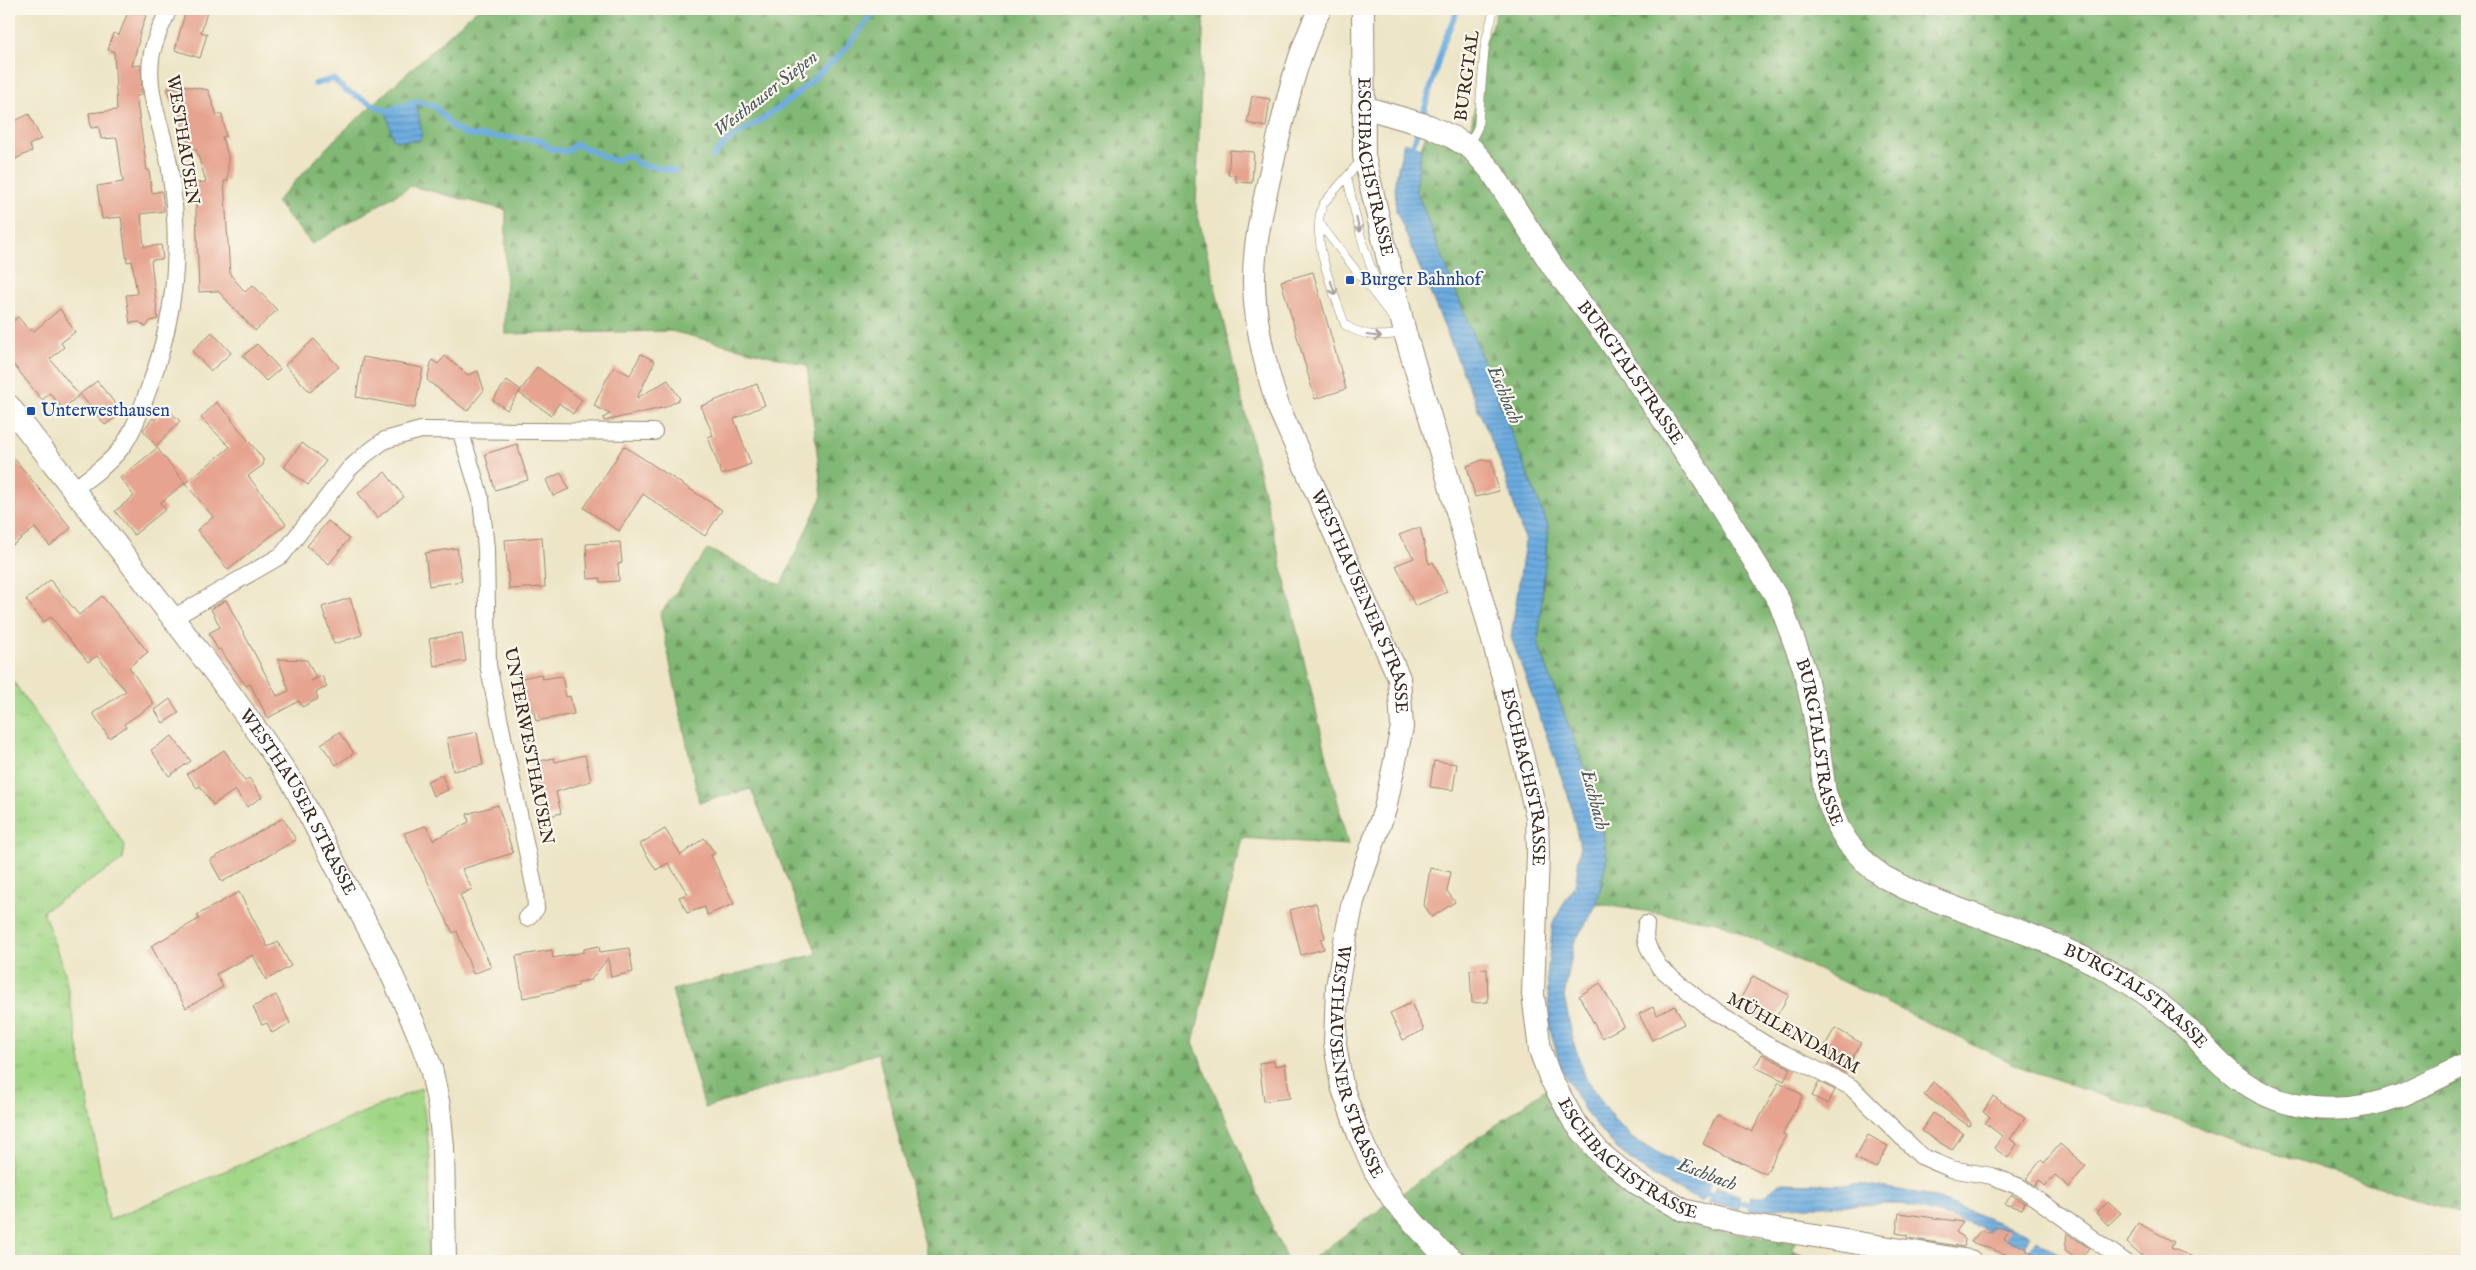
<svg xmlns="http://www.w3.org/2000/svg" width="2476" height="1270" font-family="'IM FELL English',serif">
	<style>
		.grass { fill: url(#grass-tufts); stroke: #6e8053 }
		.forest { fill: url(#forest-firs); stroke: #5e7149 }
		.water { fill: url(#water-rules); stroke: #546b7f }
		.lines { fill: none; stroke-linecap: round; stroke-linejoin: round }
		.stream { stroke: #6cace0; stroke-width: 5.5 }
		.building { fill: #e6a490 }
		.lane-casing { stroke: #948872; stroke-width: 9 }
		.street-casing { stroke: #948872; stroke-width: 18 }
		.secondary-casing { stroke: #948872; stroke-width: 24 }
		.lane { stroke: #fff; stroke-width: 8 }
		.street { stroke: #fff; stroke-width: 16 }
		.secondary { stroke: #fff; stroke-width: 22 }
		.oneway { stroke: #a79f9a }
		.transit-dot { fill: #1a4fb4; stroke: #fbf7ec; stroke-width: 2 }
		.labels { text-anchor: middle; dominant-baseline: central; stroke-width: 4.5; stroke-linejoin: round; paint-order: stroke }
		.street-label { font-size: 18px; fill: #3b2a1e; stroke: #fbf7ec }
		.transit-label { font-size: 18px; fill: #164399; stroke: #fbf7ec; text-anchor: start }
		.water-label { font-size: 19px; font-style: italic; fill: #4c5862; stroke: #fbf7ec }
	</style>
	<defs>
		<pattern id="grass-tufts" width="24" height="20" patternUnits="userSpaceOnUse" patternTransform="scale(1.25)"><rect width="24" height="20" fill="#a2d788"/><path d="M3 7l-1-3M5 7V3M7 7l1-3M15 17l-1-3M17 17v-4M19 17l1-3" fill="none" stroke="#8cb975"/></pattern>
		<pattern id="forest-firs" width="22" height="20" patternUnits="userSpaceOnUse" patternTransform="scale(1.25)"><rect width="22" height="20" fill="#81b874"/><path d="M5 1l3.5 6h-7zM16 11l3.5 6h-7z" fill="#6b965f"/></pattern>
		<pattern id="water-rules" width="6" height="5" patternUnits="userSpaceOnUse" patternTransform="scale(1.25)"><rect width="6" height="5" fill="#6cace0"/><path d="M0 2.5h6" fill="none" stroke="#5a8cb5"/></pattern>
	</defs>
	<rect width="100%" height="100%" fill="#fbf7ec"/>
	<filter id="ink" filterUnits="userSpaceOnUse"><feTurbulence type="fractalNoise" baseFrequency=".02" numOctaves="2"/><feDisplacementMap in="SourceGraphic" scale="10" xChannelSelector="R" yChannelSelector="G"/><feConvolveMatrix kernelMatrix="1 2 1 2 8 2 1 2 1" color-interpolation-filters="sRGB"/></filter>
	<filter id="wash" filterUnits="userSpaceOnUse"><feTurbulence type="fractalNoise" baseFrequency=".0096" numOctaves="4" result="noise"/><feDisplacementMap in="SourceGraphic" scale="20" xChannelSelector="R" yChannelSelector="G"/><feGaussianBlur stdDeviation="1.12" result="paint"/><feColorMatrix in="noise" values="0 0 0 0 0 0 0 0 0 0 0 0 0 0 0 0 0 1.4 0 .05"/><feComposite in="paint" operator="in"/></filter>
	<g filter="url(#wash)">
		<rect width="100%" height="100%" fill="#ede5c6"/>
		<path class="grass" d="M9,675L125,845L123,860L43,911L65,973L109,1220L421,1088L430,1158L428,1261H9Z"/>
		<path class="forest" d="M480,9H1204L1196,207L1348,845L1242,838L1193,1043L1287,1261H929L878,1053L705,1108L672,990L817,954L751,789L699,802L660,614L708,549L781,585L822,496L807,365L671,331L505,334L506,210L411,186L312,244L276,202L334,140L474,12Z
			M1498,9H2467V1216L2031,1072L1718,922L1597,904L1607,857L1597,801L1538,644L1548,526L1416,190L1421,148L1429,126L1468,146L1485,44Z
			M1547,1088C1554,1104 1561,1122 1571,1136C1594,1169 1640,1206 1678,1221C1709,1233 1760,1236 1795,1242L1793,1251L1815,1261H1309Z"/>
		<path class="water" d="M416,101L422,134L419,141H397L393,139L386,111Z
			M1404,142L1421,148L1416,190L1548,526L1538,644L1597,801L1607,857L1597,904L1574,943L1564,997L1574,1044L1586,1079L1613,1118L1633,1139L1711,1182L1702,1202L1652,1176L1617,1149L1585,1111L1561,1068L1550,1029L1547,975L1553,923L1576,882L1580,847L1569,798L1511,637L1525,542L1503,469L1396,210L1395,182Z
			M1779,1183L1868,1185L1929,1195L2030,1235L2023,1249L1970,1223L1902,1204L1782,1207L1770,1210H1749L1751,1196H1765Z
			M1717,1186L1740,1196L1738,1209L1708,1202Z
			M2036,1240L2070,1261H2040L2028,1251Z"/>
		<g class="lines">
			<path class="stream" d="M315,84L333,79L345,90L386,111L416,101L435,106L453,127L467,135L540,140L550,148L566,152L576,144L614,161L630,155L638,164L676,171
				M1422,118L1444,41L1458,9
				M1411,151L1419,127
				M712,157L729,140L765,118L796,95L843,52L877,9
				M1698,1191L1718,1197
				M1734,1202L1757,1205"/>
		</g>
		<g id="blocks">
			<path class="building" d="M129,9H148L138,40H139L132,66L141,65L142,95L136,96L147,170H149L152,193L162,191L164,211L141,214L144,247L161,245L163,259L151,260L158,319L150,321L146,327L139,322L130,323L126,295L137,294L132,261L127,262L121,217L102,219L97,186L123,182L117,138L101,139L99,127L91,128L89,113L117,110L114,51L108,50L113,33L119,35Z
				M186,9H208L201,32L207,34L200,58L175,50Z
				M181,85L208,90L217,115L222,114L226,136L222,137L228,156V181H224L230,274L245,292L253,285L277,310L255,331L218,291L199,292L195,183L206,182L196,149L190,151L176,103L172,104L167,89Z
				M1252,96L1270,99L1266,127L1247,123Z
				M29,114L41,139L29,145L32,151L9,162V124Z
				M1230,150L1254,152L1252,183L1236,182V176L1228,175Z
				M1313,272L1346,389L1315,399L1281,281Z
				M60,309L75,332L61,343L64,347L50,359L79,395L63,409L50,393L42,400L9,359V324L18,317L30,331L32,329L34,331Z
				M212,332L231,353L211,371L192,351Z
				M314,339L339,367L310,392L285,365Z
				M257,344L280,369L266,381L243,356Z
				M641,354L655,361L637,398L668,380L680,399L666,407L604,421L603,418L610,414L594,406L607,378L614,367L630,375Z
				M445,356L468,375L478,371L484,390L467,411L427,380L432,360L438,364Z
				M363,357L423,368L415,408L356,397Z
				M537,367L582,400L573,414L559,403L551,415L519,393Z
				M507,380L521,390L507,410L493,400Z
				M97,381L122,412L105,425L80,394Z
				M757,384L765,405L734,419L751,464L722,475L708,437L713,435L701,406Z
				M216,402L232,418L231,419L263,459V465L248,476L286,524L228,570L197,530L213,517L185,483L230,447L201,418Z
				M166,408L180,421L156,446L143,430L153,418L155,420Z
				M302,443L326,461L308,485L284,467Z
				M517,444L528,480L495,490L485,454Z
				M624,446L722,510L705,536L643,494L619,531L584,508Z
				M157,448L185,483L160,503L166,509L134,535L115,511L134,496L120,478Z
				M9,452L71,528L50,546L35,528L9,548Z
				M1482,460H1491L1499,491L1475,497L1467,466Z
				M385,472L404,497L377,518L358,493Z
				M561,473L569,489L553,496L546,480Z
				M328,521L349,539L329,564L307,546Z
				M1420,527L1429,564L1433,562L1447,592L1415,606L1396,565L1414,558L1399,535Z
				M542,537L545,587L509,589L505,540Z
				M620,542L622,563L618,564L619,581L600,582V578L588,579L586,544Z
				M457,548L462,581L429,586L425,553Z
				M50,580L79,615L102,596L148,652L129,667L154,704L124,724L126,727L109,738L93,713L126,691L97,656L88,662L51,617L44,622L26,600Z
				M350,598L362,635L334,644L322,607Z
				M226,600L277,696L289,691L278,659L307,660L316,678L311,681L322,676L327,687L316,692L318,699L302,707L299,701L268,718L250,684L246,686L220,649L218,650L209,633L220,627L211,609Z
				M462,633L466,661L434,666L429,639Z
				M541,674L542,679L562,676L566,697L570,696L574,714L536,721L534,712L526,713L524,701L521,702L517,679Z
				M170,699L179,713L163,723L155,710Z
				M339,732L354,753L336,765L321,744Z
				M477,732L483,765L453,771L447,738Z
				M172,736L191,761L169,776L151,750Z
				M224,750L245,781L249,778L262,797L247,807L235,790L213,805L200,786L197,788L187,774Z
				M585,755L591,781L556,792L561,813L542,818L531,774L538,773L535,762L554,758L555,762Z
				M1434,761L1457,764L1453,790L1430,787Z
				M442,775L448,790L433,796L427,781Z
				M498,805L513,853L462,869L472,889L460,895L491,967L473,974L457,931L453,933L404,833L426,826L433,840L469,822L467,814Z
				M283,818L296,840L222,882L210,860Z
				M665,829L681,855L704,838L715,853L711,855L734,904L707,915L705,907L687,913L679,897L688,894L668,863L656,870L640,844Z
				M1430,868L1451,872L1447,891L1455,902L1432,917L1424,905Z
				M239,892L268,947L278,942L291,966L266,980L253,955L216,974L223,987L186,1008L151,946L199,919L197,915Z
				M1316,903L1325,938L1321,939L1324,949L1301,955L1290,910Z
				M599,946L600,952L629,948L633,972L611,977L608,958L591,980L578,982V986L523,998L516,956L552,950L553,958L584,952V949Z
				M1487,969L1488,1002L1472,1003L1470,970Z
				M1753,976L1789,995L1771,1026L1736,1007Z
				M1600,983L1624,1026L1602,1038L1579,996Z
				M276,995L290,1023L272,1033L267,1023L262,1025L253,1007Z
				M1411,1003L1424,1030L1403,1040L1390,1013Z
				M1675,1006L1684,1024L1652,1040L1639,1014L1653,1007L1657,1015Z
				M1835,1028L1861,1043L1844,1072L1828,1064L1831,1056L1822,1051Z
				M1762,1054L1790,1068L1784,1081L1755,1067Z
				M1274,1061L1275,1066L1285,1064L1290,1098L1264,1101L1259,1063Z
				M1779,1082L1803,1095L1783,1134L1786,1135L1766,1174L1703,1144L1717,1114L1752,1132Z
				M1819,1082L1835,1090L1828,1104L1812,1096Z
				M1933,1082L1947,1092L1971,1123L1969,1126L1924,1095Z
				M1993,1096L2025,1118L2010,1139L2017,1144L2008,1158L1994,1148L2002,1136L1985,1123L1990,1117L1983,1112Z
				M1933,1113L1963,1133L1952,1150L1921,1131Z
				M1868,1135L1888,1146L1876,1168L1855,1158Z
				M2060,1144L2086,1166L2069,1187L2055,1175L2045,1186L2039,1180L2036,1186L2026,1179L2041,1160L2044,1163Z
				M2012,1195L2025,1203L2022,1209L2004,1204Z
				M2108,1201L2121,1213L2108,1225L2096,1213Z
				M1899,1213L1963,1222L1956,1232L1965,1239L1964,1247L1907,1238V1235L1896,1233Z
				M2138,1223L2174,1242L2171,1248L2203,1261H2152L2139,1254L2127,1243Z
				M1994,1227L2009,1229L2004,1239L2027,1248V1251L2035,1255L2032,1261H2025L1971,1242L1981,1230L1990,1233Z
				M2067,1233L2089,1248L2080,1260L2065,1250Z"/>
		</g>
	</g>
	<g filter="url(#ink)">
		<use href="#blocks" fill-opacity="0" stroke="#948872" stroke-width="1"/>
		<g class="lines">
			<g class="lane-casing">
				<path id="lane" d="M1469,145L1478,127L1485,44L1494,9
					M1362,159L1323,204C1309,238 1334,292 1345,325C1364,337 1381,337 1403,333
					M1347,177C1357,223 1366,267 1390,307
					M1320,224L1396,322"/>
			</g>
			<g class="street-casing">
				<path id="street" d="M460,430L481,499L486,549L488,665L535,890L536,909L527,918
					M74,489C91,476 109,464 122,447C133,432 140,413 146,396C176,319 182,251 170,170C165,132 146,97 151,59C153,42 162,24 169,9
					M173,618L282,555L349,469L366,454L385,440L421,430L654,432
					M1646,924L1645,937L1648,947L1659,967L1716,1014L1767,1045L1851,1087L1921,1156L1951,1169L1992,1176L2020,1187L2124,1261"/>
			</g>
			<g class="secondary-casing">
				<g id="secondary">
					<path id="s1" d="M1320,9C1296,56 1286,106 1274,157C1265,198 1253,241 1254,284C1255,326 1265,366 1278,406L1399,678L1402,727L1385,809L1353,901L1346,936L1337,987L1335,1044L1342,1086L1359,1135L1375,1171L1394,1201L1437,1248L1454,1261"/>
					<path id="s2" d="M1363,9L1364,156L1405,333L1442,457L1505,684L1537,817L1538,854L1533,994L1540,1050L1550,1077L1573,1120L1600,1153L1638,1184L1683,1210L1740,1224L1970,1261"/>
					<path id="s3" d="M1363,107L1429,126L1454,138L1472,149L1492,172L1553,267L1609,340L1704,480L1779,601L1804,668L1814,713L1825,793L1838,827L1848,843L1868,865L1884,877L1905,888C1974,918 2047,935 2112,973C2140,988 2165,1007 2188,1029C2201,1042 2213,1058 2228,1070C2278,1114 2342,1118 2402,1095C2424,1086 2445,1074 2467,1064"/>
					<path id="s4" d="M9,406L219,678L263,739L293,783L387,964L417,1031L431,1068L439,1106L443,1147L445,1261"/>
				</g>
			</g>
			<use href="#lane" class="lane"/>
			<use href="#street" class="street"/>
			<use href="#secondary" class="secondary"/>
		</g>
		<defs><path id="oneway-shaft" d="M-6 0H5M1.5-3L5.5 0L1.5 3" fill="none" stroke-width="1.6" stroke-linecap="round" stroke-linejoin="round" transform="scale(1.25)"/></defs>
		<g class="oneway">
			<use href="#oneway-shaft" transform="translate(1358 225) rotate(77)"/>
			<use href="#oneway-shaft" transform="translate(1333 288) rotate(72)"/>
			<use href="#oneway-shaft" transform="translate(1374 336) rotate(7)"/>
		</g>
	</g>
	<g class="transit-dot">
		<rect x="1345" y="275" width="10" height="10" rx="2.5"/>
		<rect x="26" y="406" width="10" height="10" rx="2.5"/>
	</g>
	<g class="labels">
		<g class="street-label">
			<text transform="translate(1468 76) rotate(-82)">BURGTAL</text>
			<text transform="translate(182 140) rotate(81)">WESTHAUSEN</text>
			<text stroke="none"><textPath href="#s2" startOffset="159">ESCHBACHSTRASSE</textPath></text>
			<text stroke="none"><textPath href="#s3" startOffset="392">BURGTALSTRASSE</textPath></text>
			<text stroke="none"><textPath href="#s1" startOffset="622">WESTHAUSENER STRASSE</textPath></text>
			<text stroke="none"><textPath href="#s3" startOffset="812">BURGTALSTRASSE</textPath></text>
			<text transform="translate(528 746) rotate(79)">UNTERWESTHAUSEN</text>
			<text stroke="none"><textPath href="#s2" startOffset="789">ESCHBACHSTRASSE</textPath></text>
			<text stroke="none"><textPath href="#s4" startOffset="491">WESTHAUSER STRASSE</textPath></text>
			<text stroke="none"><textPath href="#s3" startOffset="1248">BURGTALSTRASSE</textPath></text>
			<text transform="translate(1793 1034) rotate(29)">MÜHLENDAMM</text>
			<text stroke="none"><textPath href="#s1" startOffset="1102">WESTHAUSENER STRASSE</textPath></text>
			<text stroke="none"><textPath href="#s2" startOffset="1209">ESCHBACHSTRASSE</textPath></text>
		</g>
		<g class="transit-label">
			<text x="1360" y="280">Burger Bahnhof</text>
			<text x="41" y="411">Unterwesthausen</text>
		</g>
		<g class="water-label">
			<text transform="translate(766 94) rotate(-38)">Westhauser Siepen</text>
			<text transform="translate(1504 395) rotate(67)">Eschbach</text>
			<text transform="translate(1594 800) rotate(75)">Eschbach</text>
			<text transform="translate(1707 1175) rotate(21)">Eschbach</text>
		</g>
	</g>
	<rect width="2476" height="1270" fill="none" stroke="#fbf7ec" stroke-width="30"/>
</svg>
